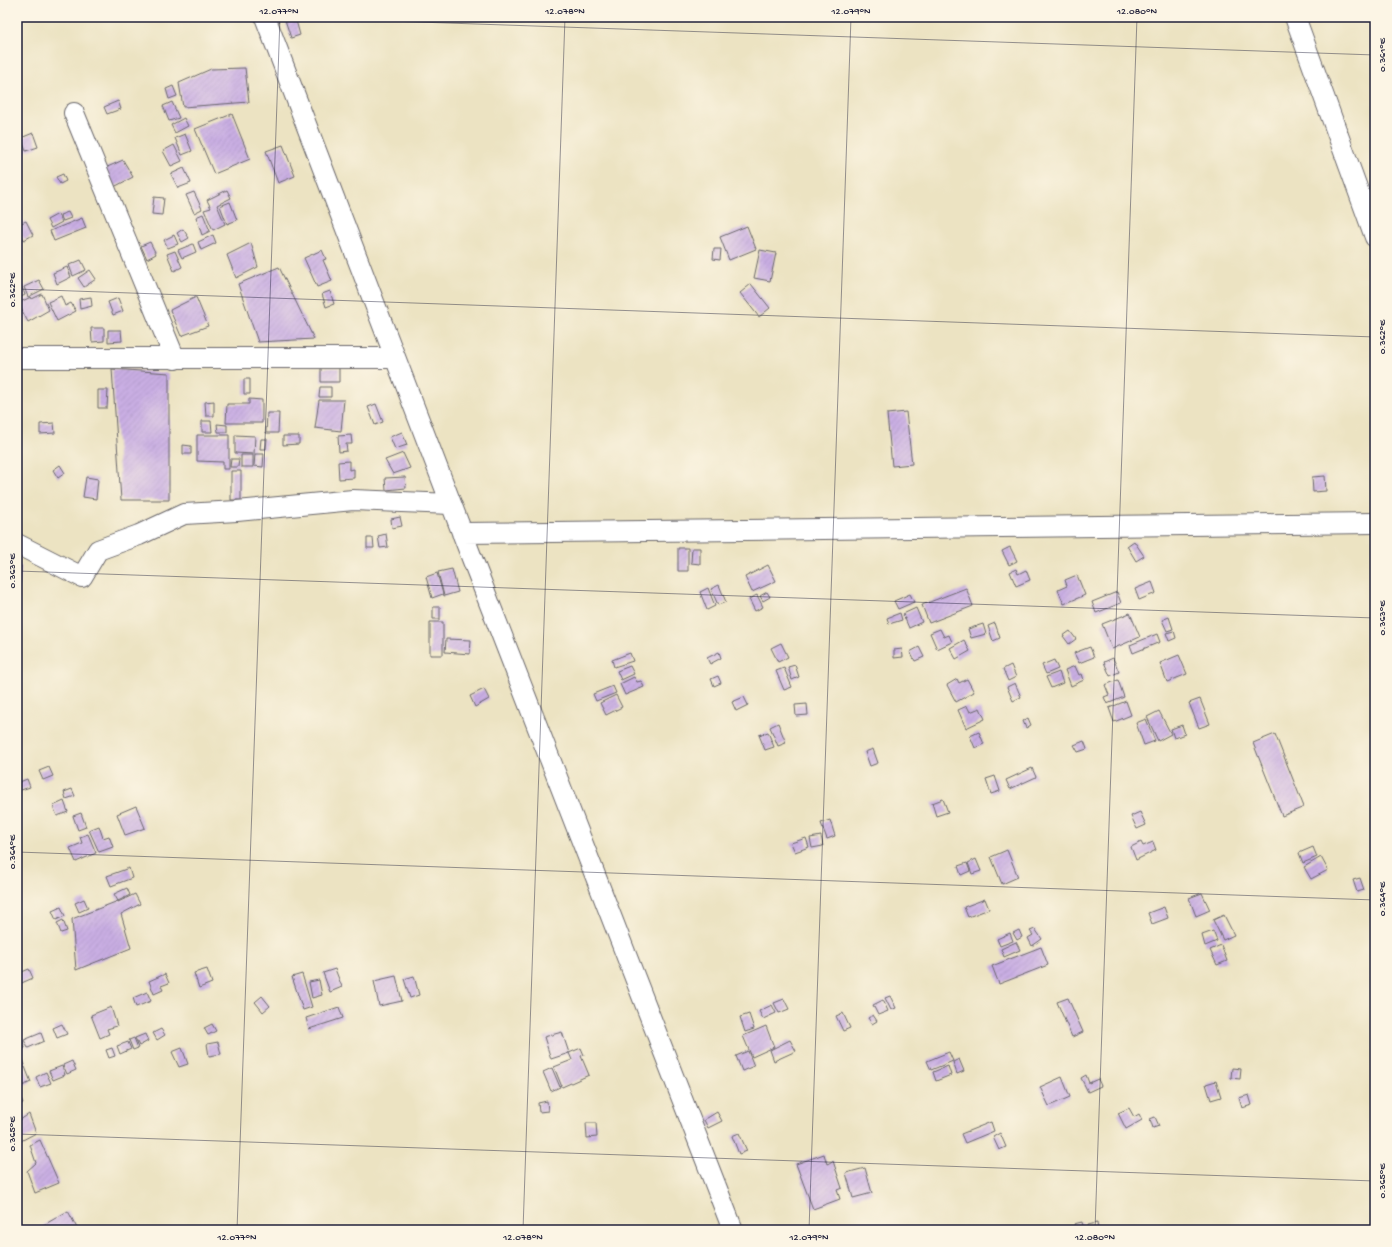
<svg xmlns="http://www.w3.org/2000/svg" width="1392" height="1247" font-family="'Gochi Hand',sans-serif">
	<style>
		.building { fill: url(#building-hatch) }
		.lines { fill: none; stroke-linecap: round; stroke-linejoin: round }
		.street-casing { stroke: #69666a; stroke-width: 22 }
		.street { stroke: #fff; stroke-width: 20 }
		.ticks { fill: none; stroke: #22223b; stroke-width: 1; stroke-opacity: 0.45 }
		.neatline { fill: none; stroke: #22223b; stroke-width: 1.5 }
		.ticks-label { font-size: 10px; text-anchor: middle; fill: #22223b }
	</style>
	<defs>
		<pattern id="building-hatch" width="6" height="6" patternUnits="userSpaceOnUse"><rect width="6" height="6" fill="#c9aee3"/><path d="M-1 1l2-2M0 6l6-6M5 7l2-2" fill="none" stroke="#ac95c4"/></pattern>
	</defs>
	<rect width="100%" height="100%" fill="#fcf5e5"/>
	<filter id="ink" filterUnits="userSpaceOnUse"><feTurbulence type="fractalNoise" baseFrequency=".025" numOctaves="2"/><feDisplacementMap in="SourceGraphic" scale="8" xChannelSelector="R" yChannelSelector="G"/><feConvolveMatrix kernelMatrix="1 2 1 2 8 2 1 2 1" color-interpolation-filters="sRGB"/></filter>
	<filter id="wash" filterUnits="userSpaceOnUse"><feTurbulence type="fractalNoise" baseFrequency=".012" numOctaves="4" result="noise"/><feDisplacementMap in="SourceGraphic" scale="16" xChannelSelector="R" yChannelSelector="G"/><feGaussianBlur stdDeviation="0.9" result="paint"/><feColorMatrix in="noise" values="0 0 0 0 0 0 0 0 0 0 0 0 0 0 0 0 0 1.4 0 .05"/><feComposite in="paint" operator="in"/></filter>
	<g filter="url(#wash)">
		<rect width="100%" height="100%" fill="#ece3c2"/>
		<g id="blocks">
			<path class="building" d="M284,17H295L300,35L291,38Z
				M245,68L249,102L183,107L179,83L211,69Z
				M173,86L177,96L169,99L166,89Z
				M118,101L121,109L107,114L104,107Z
				M172,102L179,118L169,121L163,106Z
				M232,114L250,159L214,174L195,129Z
				M184,118L188,126L175,133L171,125Z
				M33,133L38,147L26,151L21,138Z
				M185,134L192,151L182,155L175,138Z
				M174,145L182,161L171,166L163,151Z
				M283,145L295,176L278,183L266,151Z
				M123,160L133,177L114,187L103,169Z
				M184,168L191,183L178,188L171,174Z
				M63,174L66,181L60,184L56,177Z
				M227,190L231,198L217,205L225,224L213,230L204,210L211,208L207,200Z
				M194,192L202,209L194,213L186,195Z
				M154,197L164,198L162,215L152,214Z
				M230,202L237,220L227,224L220,206Z
				M68,212L71,218L63,221L60,215Z
				M58,214L62,222L51,228L47,220Z
				M203,214L210,231L202,235L196,217Z
				M82,218L86,228L54,241L50,231Z
				M26,221L33,235L24,240L17,225Z
				M747,226L756,249L729,260L720,237Z
				M183,229L189,238L182,242L177,233Z
				M174,235L178,244L168,248L164,240Z
				M213,235L216,243L201,250L198,242Z
				M150,242L156,254L147,259L141,246Z
				M251,243L258,267L236,278L227,255Z
				M193,244L196,252L182,258L178,250Z
				M714,249H721L720,260L713,259Z
				M322,250L326,259L323,260L332,281L317,287L304,258Z
				M760,250L776,253L770,281L754,278Z
				M175,251L182,267L174,271L167,254Z
				M81,260L86,270L73,276L69,265Z
				M67,267L71,277L57,284L53,273Z
				M279,267L314,339L258,342L238,284Z
				M90,270L96,279L84,287L78,278Z
				M39,280L44,289L28,297L24,287Z
				M751,284L770,308L759,317L740,293Z
				M21,285L25,295L17,299V287Z
				M330,291L334,304L326,307L322,294Z
				M42,294L49,310L28,322L18,303L31,297L32,299Z
				M61,296L65,306L71,303L76,311L57,321L48,302Z
				M91,297L92,306L80,309L79,299Z
				M196,297L208,326L181,336L170,310Z
				M118,298L123,311L113,315L108,302Z
				M91,328H104V341L92,342Z
				M108,330H121L122,341L108,342Z
				M321,368H339V382H321Z
				M112,369L169,373V500H121Z
				M244,379H250V394H244Z
				M320,387H331V397H319Z
				M98,390H108L107,408H98Z
				M249,399L262,400V423H226L227,404H249Z
				M319,400H344L341,431L315,428Z
				M214,401V416H206L205,402Z
				M376,404L383,422L375,425L368,407Z
				M906,412L912,464L892,466L887,414Z
				M267,413H279L278,433H266Z
				M202,421H211L212,432H202Z
				M54,423L55,433L40,434V424Z
				M217,424L227,425V432H218Z
				M402,432L407,445L395,449L390,437Z
				M197,435H229V469H223V462L197,461Z
				M235,435L255,436L254,454L235,453Z
				M351,435L352,444H346L347,451L339,452L338,436Z
				M283,436H299V444L283,445Z
				M261,439H267L266,449H260Z
				M183,445L191,446V454H183Z
				M403,453L410,468L393,474L385,460Z
				M255,454H264L263,467L254,466Z
				M241,455H253V467H241Z
				M231,459H239L238,467H230Z
				M349,461V470L354,469V478L339,479L338,462Z
				M60,465L65,473L58,478L53,470Z
				M231,471H241V500H231Z
				M1325,476L1326,491L1313,492L1312,477Z
				M86,477L98,479L96,499L83,497Z
				M405,477L406,488L386,490L385,478Z
				M400,517L402,526L392,528L391,519Z
				M386,534L388,547L380,548L378,536Z
				M367,538H373L374,548H367Z
				M1134,541L1144,556L1136,561L1127,546Z
				M1010,547L1017,561L1009,565L1002,551Z
				M678,548H688V571H678Z
				M692,548H700V564L691,563Z
				M768,565L776,581L752,592L745,577Z
				M17,566H21L20,584H17Z
				M452,569L458,592L444,596L438,572Z
				M1016,569L1018,574L1026,570L1030,580L1016,586L1010,572Z
				M437,573L443,594L432,598L426,577Z
				M1077,575L1085,595L1064,604L1058,590L1067,586L1065,580Z
				M1152,582L1156,593L1139,600L1135,589Z
				M719,585L726,602L718,605L711,589Z
				M708,588L715,606L707,610L700,592Z
				M966,588L973,606L929,623L922,605Z
				M767,592L770,597L763,601L760,596Z
				M1117,592L1121,603L1096,613L1092,602Z
				M910,594L914,602L898,609L894,601Z
				M757,595L763,607L755,611L749,599Z
				M433,607H440V619H433Z
				M916,608L922,622L909,628L903,614Z
				M900,613L902,620L889,624L887,618Z
				M1130,613L1140,637L1112,649L1102,624Z
				M1169,617L1173,629L1167,631L1162,620Z
				M430,622H443V655H430Z
				M995,623L1000,638L993,641L988,626Z
				M983,624L986,634L971,638L968,629Z
				M940,629L944,637L949,635L952,642L937,649L930,633Z
				M1070,631L1076,639L1069,644L1063,636Z
				M1174,631L1176,638L1169,641L1166,633Z
				M1157,634L1160,642L1133,653L1130,645Z
				M446,639L471,640L470,654L445,652Z
				M964,640L970,651L956,659L950,648Z
				M781,643L788,657L778,662L771,648Z
				M919,647L924,657L915,661L910,652Z
				M1090,647L1094,657L1079,663L1074,653Z
				M902,649L903,657L894,658V650Z
				M719,652L721,658L710,664L707,658Z
				M630,653L633,661L614,667L612,660Z
				M1179,655L1187,674L1167,682L1160,663Z
				M1113,658L1119,672L1110,676L1104,662Z
				M1054,660L1058,669L1046,674L1042,665Z
				M795,665L799,677L792,680L788,667Z
				M1011,665L1016,677L1008,681L1003,669Z
				M630,666L634,674L621,680L617,671Z
				M1075,666L1079,675L1082,674L1084,680L1071,686L1065,670Z
				M784,668L792,687L784,690L776,671Z
				M1059,672L1063,683L1051,688L1046,677Z
				M718,676L721,683L714,686L711,679Z
				M634,677L637,682L641,681L644,687L625,695L620,684Z
				M957,679L959,683L967,679L974,692L956,702L947,685Z
				M1118,680L1124,697L1107,704L1104,697L1109,695L1105,685Z
				M1015,683L1021,697L1013,701L1007,687Z
				M613,686L616,693L596,701L593,694Z
				M484,689L489,699L475,707L470,696Z
				M616,695L622,707L606,715L600,703Z
				M744,697L748,705L736,711L732,702Z
				M1200,699L1210,724L1199,728L1189,703Z
				M1126,701L1131,715L1114,722L1109,708Z
				M807,704L808,715L796,716L795,705Z
				M967,706L970,712L980,708L985,719L966,728L958,710Z
				M1159,711L1171,734L1158,741L1147,717Z
				M1028,718L1031,725L1026,728L1023,721Z
				M1146,719L1155,741L1144,745L1136,723Z
				M778,723L786,743L778,746L770,727Z
				M1182,725L1185,734L1174,738L1171,729Z
				M768,732L774,747L765,750L759,735Z
				M979,732L984,744L975,748L970,736Z
				M1275,734L1304,807L1282,816L1253,743Z
				M1084,741L1087,749L1078,752L1074,745Z
				M873,749L878,763L870,766L865,752Z
				M49,767L53,776L43,780L39,771Z
				M1032,768L1036,777L1010,789L1006,780Z
				M995,776L1000,791L991,794L986,779Z
				M27,779L30,787L18,791L17,783Z
				M72,789L75,796L66,799L64,792Z
				M943,799L948,812L936,816L932,803Z
				M64,801L68,812L57,816L53,806Z
				M136,806L145,828L125,835L117,814Z
				M1140,812L1146,825L1137,829L1131,816Z
				M81,813L86,827L78,830L73,816Z
				M830,820L835,836L827,839L821,823Z
				M99,826L103,838L109,836L113,847L99,852L89,830Z
				M88,834L96,853L76,862L70,848L82,843L80,837Z
				M821,836L823,846L812,848L810,838Z
				M806,838L809,847L795,852L791,843Z
				M1141,842L1143,846L1153,842L1156,850L1136,860L1131,847Z
				M1313,847L1317,857L1303,863L1299,853Z
				M1007,850L1018,877L1002,884L991,857Z
				M1321,857L1328,870L1311,879L1304,867Z
				M976,859L981,871L972,874L968,863Z
				M967,863L970,871L961,875L958,866Z
				M129,868L132,878L111,886L107,876Z
				M1360,878L1364,890L1357,892L1353,880Z
				M127,888L130,895L118,901L114,894Z
				M1202,893L1210,910L1196,916L1189,898Z
				M135,894L140,904L121,914L131,948L76,970L72,919L118,901V902Z
				M84,899L88,908L79,912L75,903Z
				M985,899L989,909L968,917L964,907Z
				M61,907L65,916L56,920L52,911Z
				M1164,907L1168,918L1152,924L1148,913Z
				M1224,915L1234,935L1223,940L1213,920Z
				M63,920L67,931L61,933L57,923Z
				M1035,929L1042,939L1032,946L1028,938L1033,935L1030,931Z
				M1019,930L1022,937L1017,940L1013,933Z
				M1213,931L1217,941L1205,946L1202,935Z
				M1010,933L1013,941L1000,946L997,939Z
				M1016,942L1020,950L1004,957L1001,949Z
				M1221,945L1227,961L1217,965L1210,950Z
				M1041,947L1048,965L999,984L992,966Z
				M29,969L33,978L17,985V974Z
				M207,969L212,983L199,988L194,973Z
				M335,969L342,987L330,992L323,973Z
				M165,974L169,983L161,986L163,990L154,994L149,981Z
				M302,974L312,1007L303,1010L292,977Z
				M396,976L402,1001L379,1006L374,981Z
				M414,976L419,995L410,998L404,979Z
				M319,980L322,995L312,998L309,982Z
				M147,992L151,1001L136,1007L133,998Z
				M262,996L270,1006L263,1012L255,1002Z
				M890,996L896,1008L891,1010L885,998Z
				M1068,998L1083,1032L1072,1037L1057,1002Z
				M784,999L789,1009L779,1013L774,1003Z
				M883,1000L888,1011L878,1015L873,1005Z
				M772,1005L776,1013L763,1019L759,1011Z
				M111,1007L117,1026L107,1029L109,1034L100,1038L91,1015Z
				M339,1007L343,1018L309,1029L306,1018Z
				M843,1013L850,1028L843,1031L836,1016Z
				M749,1014L754,1029L745,1032L740,1017Z
				M873,1015L877,1021L872,1024L868,1018Z
				M62,1024L67,1034L57,1038L53,1028Z
				M212,1024L216,1031L208,1035L204,1028Z
				M766,1026L774,1047L752,1057L743,1036Z
				M161,1029L165,1035L157,1040L153,1033Z
				M562,1032L569,1053L581,1048L584,1055L581,1056L589,1075L562,1087L554,1067L572,1060L569,1053L551,1059L544,1037Z
				M41,1033L44,1041L28,1048L24,1040Z
				M145,1034L148,1041L139,1046L135,1038Z
				M134,1038L138,1048L133,1050L129,1040Z
				M22,1039L25,1048L17,1051V1040Z
				M790,1040L796,1051L774,1061L770,1050Z
				M128,1042L131,1049L120,1054L117,1046Z
				M218,1042L221,1054L209,1056L207,1044Z
				M112,1048L115,1056L109,1058L106,1050Z
				M182,1048L188,1064L179,1067L172,1052Z
				M748,1051L754,1066L742,1071L736,1056Z
				M20,1052L25,1065L17,1068V1053Z
				M949,1052L953,1061L931,1070L927,1061Z
				M959,1059L964,1071L957,1074L953,1062Z
				M72,1061L76,1070L67,1074L63,1065Z
				M62,1066L65,1075L53,1080L49,1071Z
				M948,1066L951,1075L936,1081L933,1072Z
				M25,1067L31,1082L22,1086L17,1074V1071Z
				M552,1068L560,1087L551,1091L543,1072Z
				M1232,1068L1241,1069L1240,1079L1231,1078Z
				M46,1072L51,1083L40,1087L36,1077Z
				M1086,1075L1089,1083L1098,1079L1101,1086L1088,1092L1081,1078Z
				M1062,1077L1070,1097L1049,1106L1040,1087Z
				M1216,1081L1221,1097L1211,1100L1206,1084Z
				M19,1093L23,1103L17,1106V1094Z
				M1249,1095L1252,1105L1242,1108L1239,1098Z
				M547,1101L548,1111L539,1112L538,1103Z
				M1129,1108L1134,1117L1139,1114L1142,1120L1126,1129L1118,1113Z
				M717,1112L722,1121L708,1128L704,1120Z
				M29,1114L36,1133L17,1143V1122Z
				M1155,1117L1159,1126L1153,1128L1150,1119Z
				M991,1122L994,1131L965,1143L961,1134Z
				M586,1123H596L597,1137L587,1138Z
				M739,1133L747,1151L739,1154L732,1136Z
				M1000,1133L1006,1147L999,1150L993,1137Z
				M40,1140L59,1183L35,1193L27,1171L36,1163L30,1145Z
				M824,1154L827,1164L833,1161L842,1188L837,1190L840,1199L813,1209L796,1164Z
				M865,1168L872,1193L853,1198L846,1173Z
				M68,1211L78,1230H35Z
				M1082,1222L1084,1230H1076L1074,1224Z
				M1097,1223L1098,1230H1089L1088,1225Z"/>
		</g>
	</g>
	<g filter="url(#ink)">
		<use href="#blocks" fill-opacity="0" stroke="#69666a" stroke-width="1"/>
		<g class="lines">
			<g class="street-casing">
				<path id="street" d="M265,17L473,561L733,1230
					M1295,17L1375,237
					M74,113L175,359
					M17,358H395
					M462,533L1375,523
					M17,544L82,577L98,550L139,535L184,514L237,511L353,500L451,504"/>
			</g>
			<use href="#street" class="street"/>
		</g>
	</g>
	<path class="ticks" d="M273,17L1375,55M17,289L1375,337M17,571L1375,618M17,852L1375,900M17,1134L1375,1181M237,1230L280,17M523,1230L565,17M809,1230L851,17M1095,1230L1137,17"/>
	<rect width="1392" height="1247" fill="none" stroke="#fcf5e5" stroke-width="44"/>
	<rect x="22" y="22" width="1348" height="1203" class="neatline"/>
	<g class="ticks-label">
		<text x="279" y="14">12.077°N</text>
		<text x="565" y="14">12.078°N</text>
		<text x="851" y="14">12.079°N</text>
		<text x="1137" y="14">12.080°N</text>
		<text transform="translate(1381 55) rotate(-90)" y="4">0.361°E</text>
		<text transform="translate(11 290) rotate(-90)" y="4">0.362°E</text>
		<text transform="translate(1381 337) rotate(-90)" y="4">0.362°E</text>
		<text transform="translate(11 571) rotate(-90)" y="4">0.363°E</text>
		<text transform="translate(1381 618) rotate(-90)" y="4">0.363°E</text>
		<text transform="translate(11 852) rotate(-90)" y="4">0.364°E</text>
		<text transform="translate(1381 899) rotate(-90)" y="4">0.364°E</text>
		<text transform="translate(11 1134) rotate(-90)" y="4">0.365°E</text>
		<text transform="translate(1381 1181) rotate(-90)" y="4">0.365°E</text>
		<text x="237" y="1240">12.077°N</text>
		<text x="523" y="1240">12.078°N</text>
		<text x="809" y="1240">12.079°N</text>
		<text x="1095" y="1240">12.080°N</text>
	</g>
</svg>
